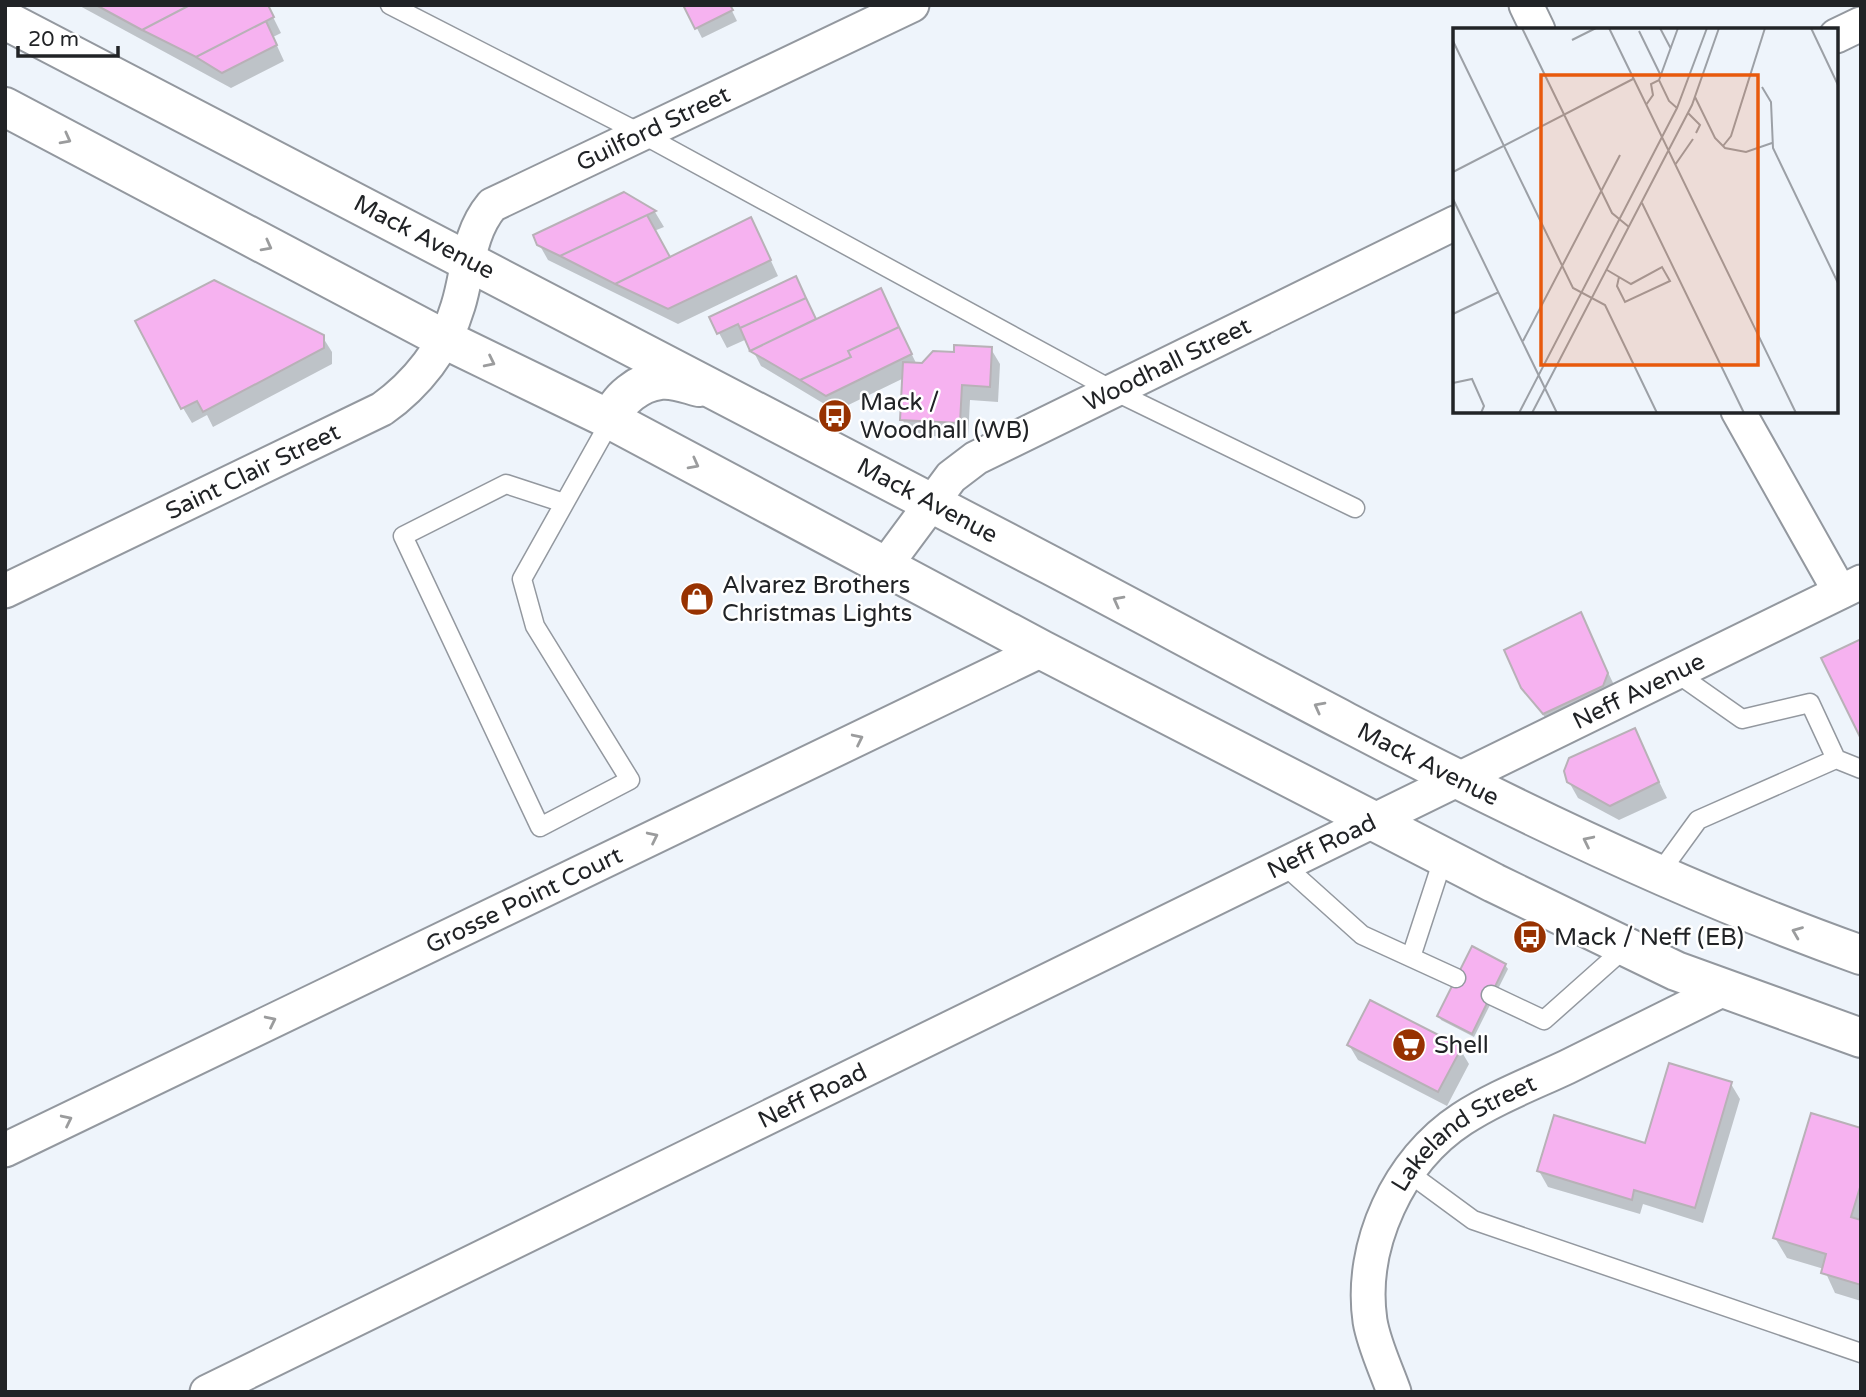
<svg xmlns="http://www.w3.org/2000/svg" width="1866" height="1397" font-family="'Varela Round',sans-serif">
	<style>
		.shadow { fill: #0003 }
		.building { fill: #f6b2f0; stroke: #b8b1b7; stroke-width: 2 }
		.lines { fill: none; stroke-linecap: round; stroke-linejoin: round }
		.service-casing { stroke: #93989f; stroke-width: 21 }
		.minor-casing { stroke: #93989f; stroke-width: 37 }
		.secondary-casing { stroke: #93989f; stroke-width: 42 }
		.service { stroke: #fff; stroke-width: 18 }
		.minor { stroke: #fff; stroke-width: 33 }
		.secondary { stroke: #fff; stroke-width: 38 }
		.oneway { stroke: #9b9c9d }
		.labels { text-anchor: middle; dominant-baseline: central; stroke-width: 5; stroke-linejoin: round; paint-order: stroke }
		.street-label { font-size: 24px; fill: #212326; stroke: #fff }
		.poi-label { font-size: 24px; fill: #212326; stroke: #fff; text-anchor: start }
		.inset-road { fill: none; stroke: #9ca0a6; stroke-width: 2 }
		.view { fill: #e8590c; fill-opacity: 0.15; stroke: #e8590c; stroke-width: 3.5 }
		.inset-edge { fill: none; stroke: #212326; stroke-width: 3.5 }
	</style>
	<rect width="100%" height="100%" fill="#eef4fb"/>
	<path class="shadow" d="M78,5H267L281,33L273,37L284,61L231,88Z
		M685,5H729L737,21L702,38Z
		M624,194L655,212L664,227L654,231L669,259L759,235L778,276L678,324L548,260L539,244Z
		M880,290L917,365L955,354L991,349L1000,364L998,402L970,400L968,438L911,435L902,419L904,378L836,411L761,366L747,339L727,348L711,318L804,294L817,320Z
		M322,336L332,352V364L213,427L207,415L192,423L183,408Z
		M1580,614L1616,689L1553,728L1522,687Z
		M1634,730L1667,798L1619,820L1578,798L1569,782Z
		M1505,965L1508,969L1474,1037L1441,1020L1439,1016Z
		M1349,1045L1460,1049L1469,1064L1447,1106L1358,1060Z
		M1731,1084L1740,1099L1703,1223L1643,1204L1640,1214L1548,1187L1539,1171L1647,1145Z
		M1861,1130V1301L1835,1293L1824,1269L1787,1258L1775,1238Z"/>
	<path class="building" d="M96,5H190L142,30Z
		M190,5H268L274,17L196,57L142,30Z
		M683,5H730L733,10L695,29Z
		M266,21L277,45L222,73L196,57Z
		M624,192L656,211L560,256L537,245L533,235Z
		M647,215L670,257L615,284L560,256Z
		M751,217L771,260L668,309L615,284Z
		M796,276L806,298L740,328L738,324L717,334L709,317Z
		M214,280L324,335V348L203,412L197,401L181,409L135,321Z
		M881,288L899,327L848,351L851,357L800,380L750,351Z
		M806,298L816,319L750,351L740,328Z
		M899,327L912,354L826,396L800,380L851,357L848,351Z
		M954,345L992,347L990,387L962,385L960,423L900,420L903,362L922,363L933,351L954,352Z
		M1581,612L1608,673L1603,686L1543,714L1521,688L1504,650Z
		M1861,639V739L1821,658Z
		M1635,728L1659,782L1610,806L1567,782L1564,771L1569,758Z
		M1472,946L1506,964L1472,1034L1437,1016Z
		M1370,1000L1462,1047L1438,1092L1347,1045Z
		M1669,1063L1732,1082L1695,1208L1634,1190L1632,1200L1537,1171L1554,1115L1645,1143Z
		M1811,1113L1861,1128V1184L1851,1217L1861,1220V1285L1821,1273L1826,1254L1773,1238Z"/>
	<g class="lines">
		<g class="service-casing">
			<path id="service" d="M390,5L642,134L1114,391L1355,508
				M564,503L506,484L403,536L540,827L630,780L535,626L522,579L611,420
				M1836,759L1861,769
				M1284,865L1362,935L1456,978
				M1658,875L1698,820L1836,759L1810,703L1742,719L1675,672
				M1411,957L1444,856
				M1491,995L1544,1020L1626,947
				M1409,1173L1473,1220L1861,1353"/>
		</g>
		<g class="minor-casing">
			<g id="minor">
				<path d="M1526,5L1538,30"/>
				<path d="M1836,36L1861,24"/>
				<path d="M1738,411L1840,592"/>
				<path id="s1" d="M885,566L951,477L976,458L1455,223"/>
				<path id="s2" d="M5,591L382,409C416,385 446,348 458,306C469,271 467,235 492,205L912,5"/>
				<path id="s3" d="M5,1150L1042,650"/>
				<path id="s4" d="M207,1392L1861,582"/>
				<path id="s5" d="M1394,1392C1386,1369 1374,1345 1370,1321C1359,1245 1399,1160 1462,1119C1494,1098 1533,1083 1567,1067C1619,1041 1672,1015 1724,989"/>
			</g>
		</g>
		<g class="secondary-casing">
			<g id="secondary">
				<path id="s6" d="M5,20C355,200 704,382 1052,566C1316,705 1579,855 1861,955"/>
				<path d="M5,107L444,339L611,420L1042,650L1494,883L1676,971L1861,1038"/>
				<path d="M611,420C617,399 640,382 660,380C673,378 687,384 699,387"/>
			</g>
		</g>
		<use href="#service" class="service"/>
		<use href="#minor" class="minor"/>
		<use href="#secondary" class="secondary"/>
	</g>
	<defs><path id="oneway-chevron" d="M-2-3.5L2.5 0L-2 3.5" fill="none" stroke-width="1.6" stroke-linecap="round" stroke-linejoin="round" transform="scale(1.75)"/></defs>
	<g class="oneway">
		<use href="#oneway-chevron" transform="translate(66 139) rotate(28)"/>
		<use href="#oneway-chevron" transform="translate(267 246) rotate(28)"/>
		<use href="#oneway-chevron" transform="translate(490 362) rotate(26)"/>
		<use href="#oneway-chevron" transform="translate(694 464) rotate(28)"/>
		<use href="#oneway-chevron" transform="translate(1118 601) rotate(-152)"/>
		<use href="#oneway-chevron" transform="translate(1319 707) rotate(-152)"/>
		<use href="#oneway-chevron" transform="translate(858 739) rotate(-26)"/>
		<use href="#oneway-chevron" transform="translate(653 837) rotate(-26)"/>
		<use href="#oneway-chevron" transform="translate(1588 841) rotate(-154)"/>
		<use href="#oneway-chevron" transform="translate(1797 932) rotate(-158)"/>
		<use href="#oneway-chevron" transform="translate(271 1021) rotate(-26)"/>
		<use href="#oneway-chevron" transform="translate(67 1120) rotate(-26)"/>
	</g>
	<defs>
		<g id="bus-disc" transform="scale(1.75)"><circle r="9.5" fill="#973201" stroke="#fff"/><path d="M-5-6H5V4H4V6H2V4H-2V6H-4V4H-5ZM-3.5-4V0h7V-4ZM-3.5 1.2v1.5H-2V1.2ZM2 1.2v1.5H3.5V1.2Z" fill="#fff"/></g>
		<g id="shop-disc" transform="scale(1.75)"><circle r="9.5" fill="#973201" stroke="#fff"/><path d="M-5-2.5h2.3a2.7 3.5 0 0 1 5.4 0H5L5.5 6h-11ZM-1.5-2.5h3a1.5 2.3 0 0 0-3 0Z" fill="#fff"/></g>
		<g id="supermarket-disc" transform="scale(1.75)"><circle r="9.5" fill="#973201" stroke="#fff"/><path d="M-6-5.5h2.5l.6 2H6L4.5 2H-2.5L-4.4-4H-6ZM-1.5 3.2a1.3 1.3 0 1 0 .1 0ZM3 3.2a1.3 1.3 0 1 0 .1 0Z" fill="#fff"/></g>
	</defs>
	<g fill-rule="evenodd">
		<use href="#bus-disc" x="835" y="416"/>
		<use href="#shop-disc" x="697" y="599"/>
		<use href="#bus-disc" x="1530" y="937"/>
		<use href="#supermarket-disc" x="1409" y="1045"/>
	</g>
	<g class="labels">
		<g class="street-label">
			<text stroke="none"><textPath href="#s2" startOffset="835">Guilford Street</textPath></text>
			<text stroke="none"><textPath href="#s6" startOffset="472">Mack Avenue</textPath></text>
			<text stroke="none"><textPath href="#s1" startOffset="355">Woodhall Street</textPath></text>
			<text stroke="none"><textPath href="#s2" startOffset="275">Saint Clair Street</textPath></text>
			<text stroke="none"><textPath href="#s6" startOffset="1040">Mack Avenue</textPath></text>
			<text stroke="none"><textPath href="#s4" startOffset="1594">Neff Avenue</textPath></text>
			<text stroke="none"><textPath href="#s6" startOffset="1606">Mack Avenue</textPath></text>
			<text stroke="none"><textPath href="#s4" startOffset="1241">Neff Road</textPath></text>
			<text stroke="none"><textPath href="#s3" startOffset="576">Grosse Point Court</textPath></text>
			<text stroke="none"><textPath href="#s4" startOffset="674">Neff Road</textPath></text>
			<text stroke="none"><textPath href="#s5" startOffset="301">Lakeland Street</textPath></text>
		</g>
		<g class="poi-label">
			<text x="860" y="402">Mack /<tspan x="860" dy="28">Woodhall (WB)</tspan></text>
			<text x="722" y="585">Alvarez Brothers<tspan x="722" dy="28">Christmas Lights</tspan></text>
			<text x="1554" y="937">Mack / Neff (EB)</text>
			<text x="1434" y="1045">Shell</text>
		</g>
	</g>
	<g transform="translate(1453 28)">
		<rect width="385" height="385" fill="#eef4fb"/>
		<path class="inset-road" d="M69,0L159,185L176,199M156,0L343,385M207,0L218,21M358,0L385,57M186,3L208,48M119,12L143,0M0,13L120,260L152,277L204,385M206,52L225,0M309,59L318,74L320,120L385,255M242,69L262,110L272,120L293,124L319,115M193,77L200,67L198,56L206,52L216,73L224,80M235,85L247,97L243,105M270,118L278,108L312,0M222,137L240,111M0,144L180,51M0,171L104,385M189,175L291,385M154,242L178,256L209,239L217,253L172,274L164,258L166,249M0,286L46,264M70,313L167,127M0,355L19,351L31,378L28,385M66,385L224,80L254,0M79,385L239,77L266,0"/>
		<path class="view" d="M88,47H305V337H88Z"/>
		<rect width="385" height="385" class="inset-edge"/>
	</g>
	<rect width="1866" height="1397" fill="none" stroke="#212326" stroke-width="14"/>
	<path d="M18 46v10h100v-10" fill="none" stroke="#212326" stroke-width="3.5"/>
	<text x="28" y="46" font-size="21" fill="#212326" stroke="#ffffff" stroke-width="5" paint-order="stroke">20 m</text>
</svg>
